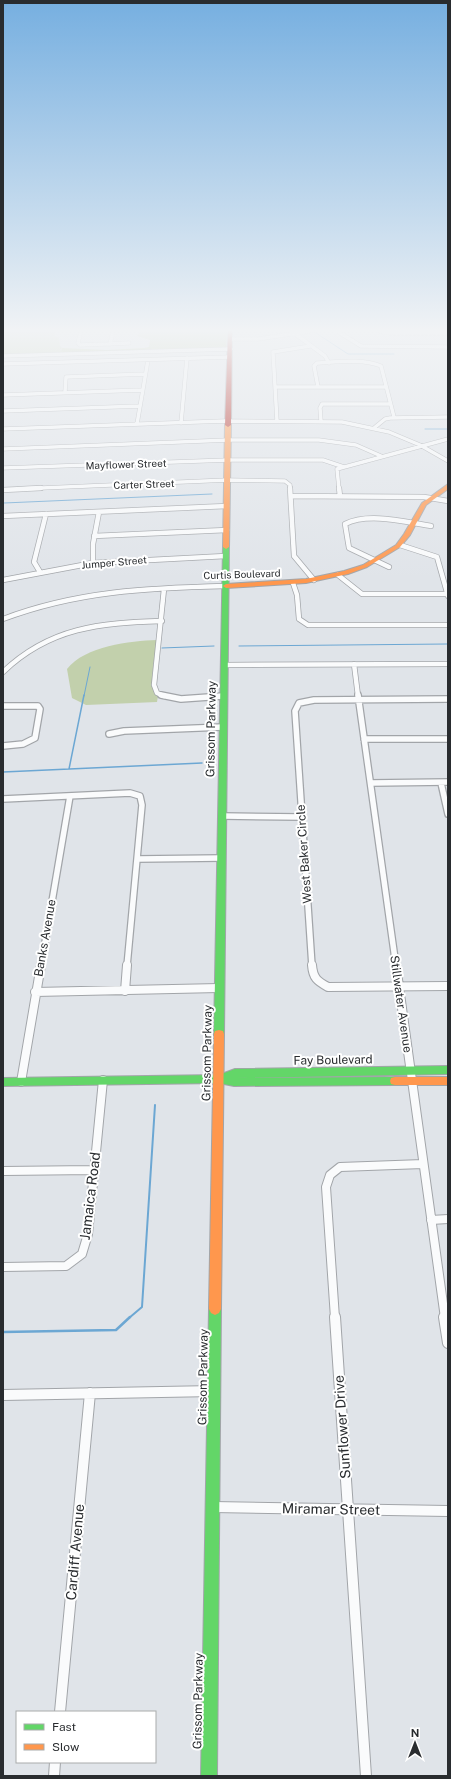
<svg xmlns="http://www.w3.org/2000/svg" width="451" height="1779" font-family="'Public Sans',sans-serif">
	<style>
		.green { fill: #c2d0ac }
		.forest { fill: #b8c898 }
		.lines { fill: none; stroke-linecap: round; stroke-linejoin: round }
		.stream-far3 { stroke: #6ca7d3; stroke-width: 1 }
		.stream-far2 { stroke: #6ca7d3; stroke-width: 1.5 }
		.stream-far1 { stroke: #6ca7d3; stroke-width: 2 }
		.stream { stroke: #6ca7d3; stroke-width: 2.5 }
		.street-far4-casing { stroke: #a2a5a9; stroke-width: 4.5 }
		.street-far3-casing { stroke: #a2a5a9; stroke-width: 6 }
		.street-far2-casing { stroke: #a2a5a9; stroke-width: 8 }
		.street-far1-casing { stroke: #a2a5a9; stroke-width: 10 }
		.street-casing { stroke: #a2a5a9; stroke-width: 12 }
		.fast-casing { stroke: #a2a5a9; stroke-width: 2 }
		.slow-casing { stroke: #a2a5a9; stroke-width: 2 }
		.jam-casing { stroke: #a2a5a9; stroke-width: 2 }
		.street-far4 { stroke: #fafbfc; stroke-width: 3.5 }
		.street-far3 { stroke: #fafbfc; stroke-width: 4.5 }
		.street-far2 { stroke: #fafbfc; stroke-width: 5.5 }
		.street-far1 { stroke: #fafbfc; stroke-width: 8 }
		.street { stroke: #fafbfc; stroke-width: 10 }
		.fast { fill: #63d668; fill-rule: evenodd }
		.slow { fill: #ff974d; fill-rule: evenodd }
		.jam { fill: #b3261e; fill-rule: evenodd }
		.labels { text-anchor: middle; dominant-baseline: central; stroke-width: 4; stroke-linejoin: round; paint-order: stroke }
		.far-street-label { font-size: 10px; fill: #292c2f; stroke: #fff }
		.street-label { font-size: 12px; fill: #292c2f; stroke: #fff }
		.near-street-label { font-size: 14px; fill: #292c2f; stroke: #fff }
	</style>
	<rect width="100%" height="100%" fill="#e0e4e9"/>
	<path class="green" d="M3,331H56L54,335L59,338L60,346L62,348L60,350L65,353L3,356Z
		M157,640C156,652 147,689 158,696L157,702L86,705L72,698L67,669C85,646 130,641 157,640Z"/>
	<path class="forest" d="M141,331H227L226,349L65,353L61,351L62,348L107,350L144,348L149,347L150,340L137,336Z"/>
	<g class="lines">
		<path class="stream-far3" d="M313,331L348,354H394
			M425,429H448
			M4,503L212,494
			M239,646L448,644
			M162,648L214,646
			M84,696L90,667"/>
		<path class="stream-far2" d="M69,769L84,695
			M3,772L202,763"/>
		<path class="stream-far1" d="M129,1318L142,1307L155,1105"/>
		<path class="stream" d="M3,1332L116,1330L130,1317"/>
		<g class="street-far4-casing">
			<path id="street-far4" d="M81,331L78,343L80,345L129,343
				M337,331L361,346L448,347
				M379,331L390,333H448
				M294,333L325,356L329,363
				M231,339H258L310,331
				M110,344L113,331
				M3,356L231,349
				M3,364L230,357
				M275,387H386
				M318,387L314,366L317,363C337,362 362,358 381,366L394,417
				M65,392L66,377L145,374
				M3,395L142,390
				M3,411L139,406
				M277,421L273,352L310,346
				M321,421L320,408L322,404H390
				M181,423L187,358
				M137,424L148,360
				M374,428L385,419L390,418L448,417
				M3,429L224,421L342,422L389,432L420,445L448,461
				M3,449L229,440H319L356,445L381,456
				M3,468L229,460H323L344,467
				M18,489L228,480L285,481L290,485V489
				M339,489L337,469L448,439"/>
		</g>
		<g class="street-far3-casing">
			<path id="street-far3" d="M290,488L294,556L314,580
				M339,488L340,496
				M3,490L41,488
				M291,496L424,497L448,501
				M3,516L227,506
				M94,536L227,530
				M400,545L437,557L448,596
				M93,563V544L99,512
				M389,567L349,548L345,524C369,512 405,522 431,526
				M40,572L34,562L46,514
				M338,575L362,594H448
				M3,580L93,563L226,556
				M293,583L297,595L299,619L308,625H448
				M3,619C77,591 148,588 226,586
				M354,664L358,696
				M224,665L448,664
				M3,672C50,627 100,623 162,621
				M164,696L157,693L154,685L164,589"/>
		</g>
		<g class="street-far2-casing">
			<path id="street-far2" d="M161,695L181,699L223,696
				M358,695L396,966
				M3,706H38L40,709L35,738L23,744L3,746
				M109,734L124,731L223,727
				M364,739H448
				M371,783L448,782
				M441,783L448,814
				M3,799L130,793L140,796L142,805L127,966
				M223,816L301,817
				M138,859L221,858
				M41,966L70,796
				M312,966L295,711L299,703L314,700L448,699"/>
		</g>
		<g class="street-far1-casing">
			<path id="street-far1" d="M312,965C313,978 317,981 328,987L448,986
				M396,965L445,1318
				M125,991L127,965
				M35,992L219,988
				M21,1082L41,965
				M3,1171L93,1170
				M431,1220L448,1219
				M3,1267L66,1266L82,1254L88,1234L103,1080
				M335,1318L326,1187L330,1175L340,1167L423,1164"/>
		</g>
		<g class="street-casing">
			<path id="street" d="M335,1317L366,1776
				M444,1317L448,1343
				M3,1395L214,1391
				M213,1507L448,1511
				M60,1712L90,1393
				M54,1776L55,1762"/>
		</g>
		<g class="fast-casing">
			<path id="fast" d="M226,545L229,547L224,1034L223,1037L219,1038L215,1037L214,1034L223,547Z
				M448,1066V1074L235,1078L395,1077L399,1078L400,1081L399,1084L395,1085L234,1086L219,1083L3,1086V1078L219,1075L235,1069Z
				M215,1303L219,1305L221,1309L217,1776H201L209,1309L211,1305Z"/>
		</g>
		<g class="slow-casing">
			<path id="slow" d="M228,423L231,425L229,547L226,549L223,547L225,425Z
				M448,484V489L426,505L410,535L400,547L367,567L348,574L306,583L226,588L223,586L226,584L306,579L344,571L363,565L396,545L404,534L422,503Z
				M219,1030L223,1031L224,1034L221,1309L219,1313L215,1315L211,1313L209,1309L214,1034L215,1031Z
				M395,1077H448V1085H395L391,1084L390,1081L391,1078Z"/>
		</g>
		<g class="jam-casing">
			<path id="jam" d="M228,331H232L231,425L228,427L225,425Z"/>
		</g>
		<use href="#street-far4" class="street-far4"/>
		<use href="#street-far3" class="street-far3"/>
		<use href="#street-far2" class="street-far2"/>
		<use href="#street-far1" class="street-far1"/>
		<use href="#street" class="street"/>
		<use href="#fast" class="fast"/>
		<use href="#slow" class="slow"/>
		<use href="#jam" class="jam"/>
	</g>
	<linearGradient id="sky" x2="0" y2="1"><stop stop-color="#76afe0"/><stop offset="0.57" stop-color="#f1f3f5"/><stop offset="1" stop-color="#f1f3f5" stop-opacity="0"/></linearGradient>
	<rect width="451" height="580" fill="url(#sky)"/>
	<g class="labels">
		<g class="far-street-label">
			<text transform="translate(126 464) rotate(-2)">Mayflower Street</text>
			<text transform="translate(144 484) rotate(-2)">Carter Street</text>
			<text transform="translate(114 562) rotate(-5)">Jumper Street</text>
			<text transform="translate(242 574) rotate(-2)">Curtis Boulevard</text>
		</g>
		<g class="street-label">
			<text transform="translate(211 729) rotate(-89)">Grissom Parkway</text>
			<text transform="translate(304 854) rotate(-94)">West Baker Circle</text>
			<text transform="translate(45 938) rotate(-80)">Banks Avenue</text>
			<text transform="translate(401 1004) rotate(82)">Stillwater Avenue</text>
			<text transform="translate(207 1053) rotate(-89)">Grissom Parkway</text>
			<text transform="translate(333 1060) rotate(-1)">Fay Boulevard</text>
			<text transform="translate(203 1377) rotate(-89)">Grissom Parkway</text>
			<text transform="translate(198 1701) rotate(-89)">Grissom Parkway</text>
		</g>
		<g class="near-street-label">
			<text transform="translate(90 1196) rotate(-83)">Jamaica Road</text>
			<text transform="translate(342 1427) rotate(-94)">Sunflower Drive</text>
			<text transform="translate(331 1509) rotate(1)">Miramar Street</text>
			<text transform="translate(75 1552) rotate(-85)">Cardiff Avenue</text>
		</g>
	</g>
	<rect width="451" height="1779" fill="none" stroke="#292c2f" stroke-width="8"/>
	<rect x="16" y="1711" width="140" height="52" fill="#ffffff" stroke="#a9abac"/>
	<rect x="24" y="1724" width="20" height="6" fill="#63d668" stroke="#a9abac"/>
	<text x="52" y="1731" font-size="12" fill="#292c2f">Fast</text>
	<rect x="24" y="1744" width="20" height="6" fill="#ff974d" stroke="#a9abac"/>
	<text x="52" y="1751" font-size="12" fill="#292c2f">Slow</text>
	<g transform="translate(415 1743)" stroke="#ffffff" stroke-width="3" paint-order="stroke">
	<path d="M0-3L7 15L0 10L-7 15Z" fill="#292c2f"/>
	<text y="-6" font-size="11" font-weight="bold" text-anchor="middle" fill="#292c2f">N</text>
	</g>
</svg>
